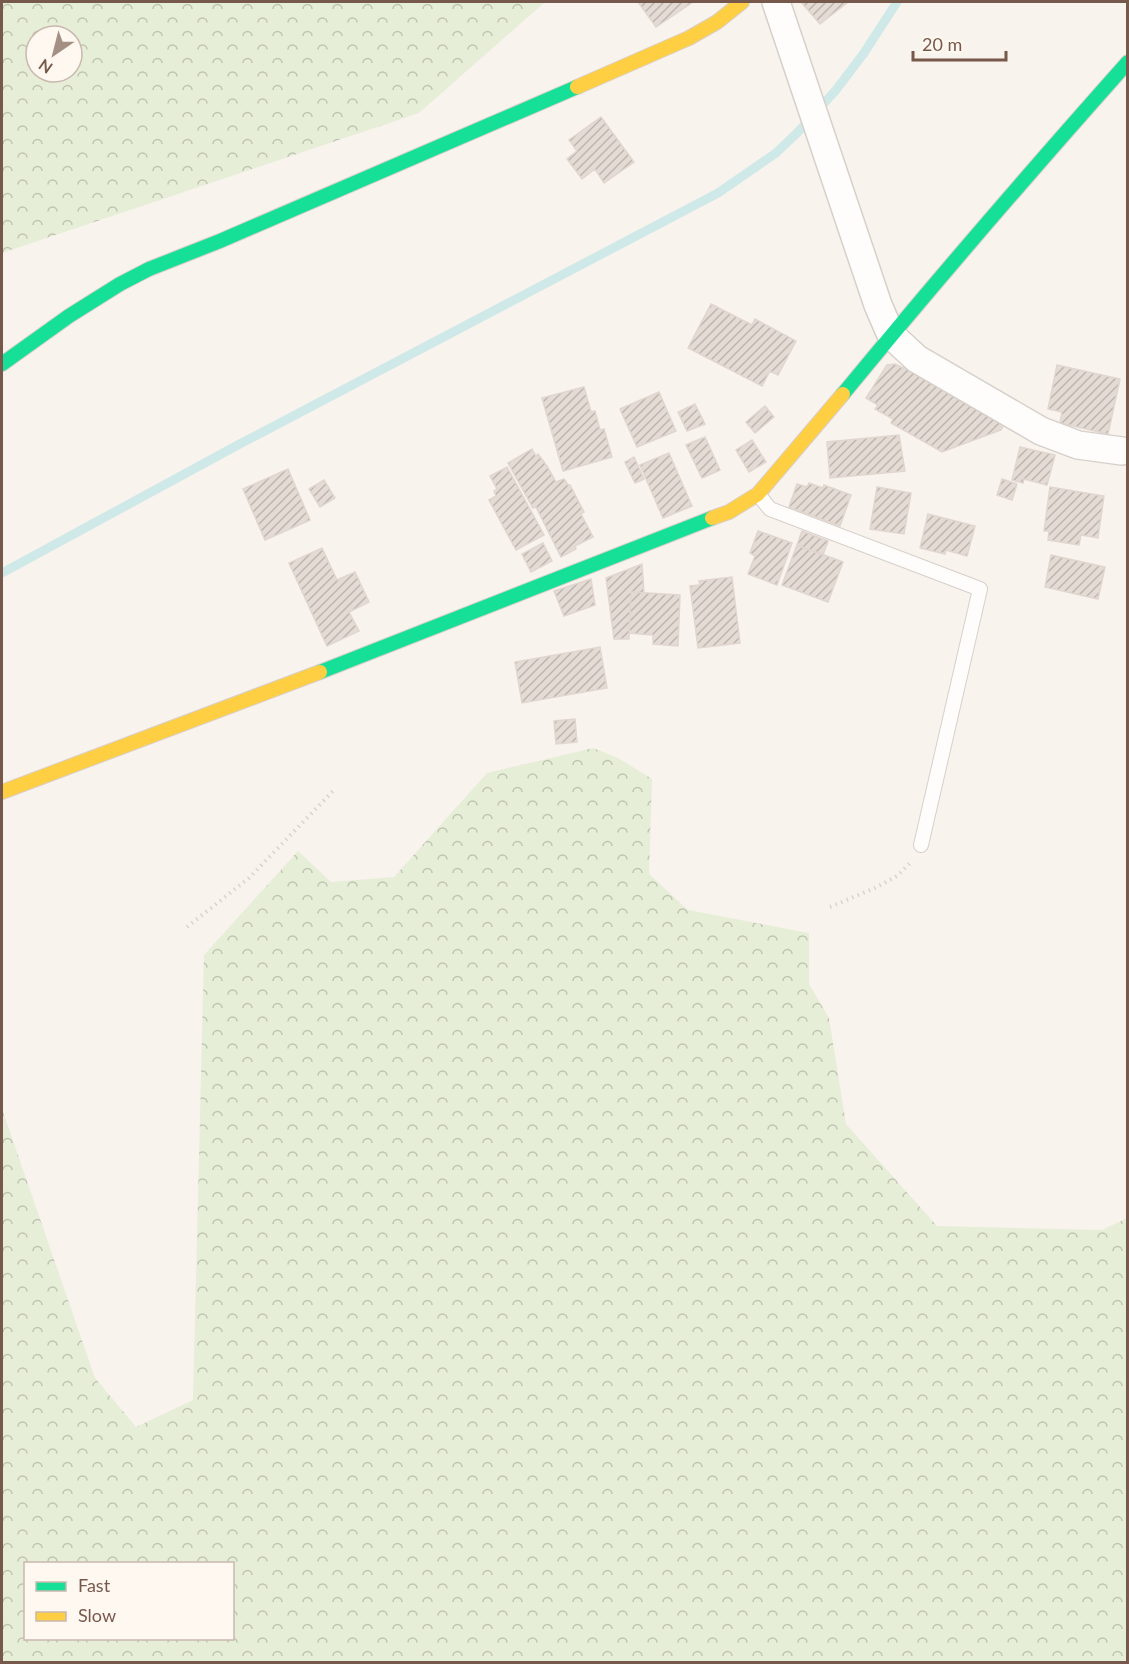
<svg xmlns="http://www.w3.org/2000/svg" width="1129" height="1664" font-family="Lato,sans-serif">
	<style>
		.forest { fill: url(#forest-crowns); fill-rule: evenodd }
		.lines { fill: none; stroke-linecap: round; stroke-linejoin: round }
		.stream { stroke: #cfe8e8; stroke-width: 9 }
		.building { fill: url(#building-hatch); stroke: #e1d6cf; stroke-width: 1.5 }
		.lane-casing { stroke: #d7cfca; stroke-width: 16 }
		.street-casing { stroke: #d7cfca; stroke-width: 30 }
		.fast-casing { stroke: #d8cfc9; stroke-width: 16 }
		.slow-casing { stroke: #d8cfc9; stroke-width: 16 }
		.path { stroke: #dad3d0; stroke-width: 4; stroke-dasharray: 1.5 4.5; stroke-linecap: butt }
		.lane { stroke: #fefdfc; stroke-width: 14 }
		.street { stroke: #fefdfc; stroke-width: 27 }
		.fast { stroke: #16e098; stroke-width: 14 }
		.slow { stroke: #ffcf43; stroke-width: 14 }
	</style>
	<defs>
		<pattern id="forest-crowns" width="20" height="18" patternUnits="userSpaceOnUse" patternTransform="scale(1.5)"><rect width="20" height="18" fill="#e6eed8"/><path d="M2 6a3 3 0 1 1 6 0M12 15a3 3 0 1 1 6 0" fill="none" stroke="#bfc4b1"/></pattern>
		<pattern id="building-hatch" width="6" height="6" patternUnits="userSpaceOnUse" patternTransform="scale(1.5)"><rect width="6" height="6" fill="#e4dbd5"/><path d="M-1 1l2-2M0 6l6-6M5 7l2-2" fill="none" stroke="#beb5af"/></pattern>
	</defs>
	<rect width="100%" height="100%" fill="#f8f3ed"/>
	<path class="forest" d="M2,2H545L419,113L2,253ZM36,36H72V72H36Z
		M593,748L618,758L652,779L649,874L688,910L809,933V984L829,1018L846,1124L937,1226L1102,1230L1127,1218V1662H2V1109L95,1378L136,1427L193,1400L204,955L298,851L331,882L394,877L487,773ZM26,1564H232V1638H26Z"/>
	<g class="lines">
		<path class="stream" d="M2,573L236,446L718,193L776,153L797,133L836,90L864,53L897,2"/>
	</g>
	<path class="building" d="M638,2H693L656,27Z
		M801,2H848L820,24Z
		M601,117L634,162L604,183L595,169L582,179L567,159L577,151L569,140Z
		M711,304L752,325L755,319L796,341L778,375L770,371L762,386L688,348Z
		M895,364L903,368L904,365L1005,422L1001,430L942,452L891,423L893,419L875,409L878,405L866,398L887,365Z
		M1057,365L1120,379L1108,434L1060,423L1062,412L1048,409Z
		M584,387L591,412L595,411L600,430L604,429L612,457L563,471L542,398Z
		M659,392L676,431L637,447L620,409Z
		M695,404L705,424L687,431L678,412Z
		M765,406L774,417L755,433L746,422Z
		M899,435L905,471L830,478L827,442Z
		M705,437L720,470L702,478L686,445Z
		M752,440L766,462L749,472L736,450Z
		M1020,447L1055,455L1047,485L1024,479L1023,483L1012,480Z
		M532,449L536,456L538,454L547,466L556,482L564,479L568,485H570L584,512L581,514L593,537L575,546L576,549L561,557L536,507L533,508L508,463Z
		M669,453L692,506L663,518L640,465Z
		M634,457L644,479L635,483L625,462Z
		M507,467L544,535L516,550L489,500L496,496L494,491L497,489L490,476Z
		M288,469L310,520L265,540L243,489Z
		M1002,479L1017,484L1012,500L997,495Z
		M324,480L335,498L320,507L309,489Z
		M809,483L823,488L824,485L851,495L840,526L789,507L797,484L807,487Z
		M877,487L911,493L904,534L870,529Z
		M1050,487L1104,496L1098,538L1081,535L1079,545L1048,540L1049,531H1044Z
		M928,514L975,526L967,556L946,550L945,554L920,548Z
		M758,531L792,543L777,585L748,574L755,556L750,553Z
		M802,531L828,541L823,555L797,545Z
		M543,543L552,561L531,572L522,554Z
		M797,545L843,562L828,602L782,585Z
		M322,548L337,580L355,572L369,602L349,612L359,631L327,646L289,563Z
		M1051,555L1105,567L1098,599L1045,587Z
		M642,564L644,593L631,592L629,639H614L606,578Z
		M732,577L740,643L698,648L690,586L700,585L699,581Z
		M591,579L595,605L564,616L554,591Z
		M631,592L680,595L678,646L653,644V635L629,633Z
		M600,647L607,688L522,703L515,662Z
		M575,719L577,742L556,744L554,721Z"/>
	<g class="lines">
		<g class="lane-casing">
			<path id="lane" d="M758,494L770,509L980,589L921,845"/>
		</g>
		<g class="street-casing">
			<path id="street" d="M776,2L878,305L891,335L917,359L1041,431L1078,445L1122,451"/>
		</g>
		<g class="fast-casing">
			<path id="fast" d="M2,364L69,316L120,284L149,269L220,241L577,87
				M843,394C936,281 1031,171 1128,62
				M320,672L712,518"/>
		</g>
		<g class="slow-casing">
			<path id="slow" d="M577,87L689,38L717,22L742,2
				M712,518L729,512L758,494L843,394
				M2,792L320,672"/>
		</g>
		<path class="path" d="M830,907L875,888L897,876L910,863
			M187,927L249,878L334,790"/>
		<use href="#lane" class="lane"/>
		<use href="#street" class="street"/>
		<use href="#fast" class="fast"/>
		<use href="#slow" class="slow"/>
	</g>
	<rect width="1129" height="1664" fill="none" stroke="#77594c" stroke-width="6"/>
	<rect x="24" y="1562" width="210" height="78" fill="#fff8f0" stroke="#c9b8ae" stroke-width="1.5"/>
	<rect x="36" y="1582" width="30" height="9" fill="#16e098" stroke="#c9b8ae" stroke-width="1.5"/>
	<text x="78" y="1592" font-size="18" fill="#77594c">Fast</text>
	<rect x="36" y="1612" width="30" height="9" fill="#ffcf43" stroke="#c9b8ae" stroke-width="1.5"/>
	<text x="78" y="1622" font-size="18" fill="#77594c">Slow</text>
	<g transform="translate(54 54) rotate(215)"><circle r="28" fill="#fff8f0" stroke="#c9b8ae" stroke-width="1.5"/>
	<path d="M0-4.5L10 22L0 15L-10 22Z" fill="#a48f84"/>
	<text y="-9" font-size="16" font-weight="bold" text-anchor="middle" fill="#77594c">N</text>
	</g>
	<path d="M913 51v9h93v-9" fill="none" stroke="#77594c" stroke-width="3"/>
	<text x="922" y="51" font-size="18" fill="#77594c" stroke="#fff8f0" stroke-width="4.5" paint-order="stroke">20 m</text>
</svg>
